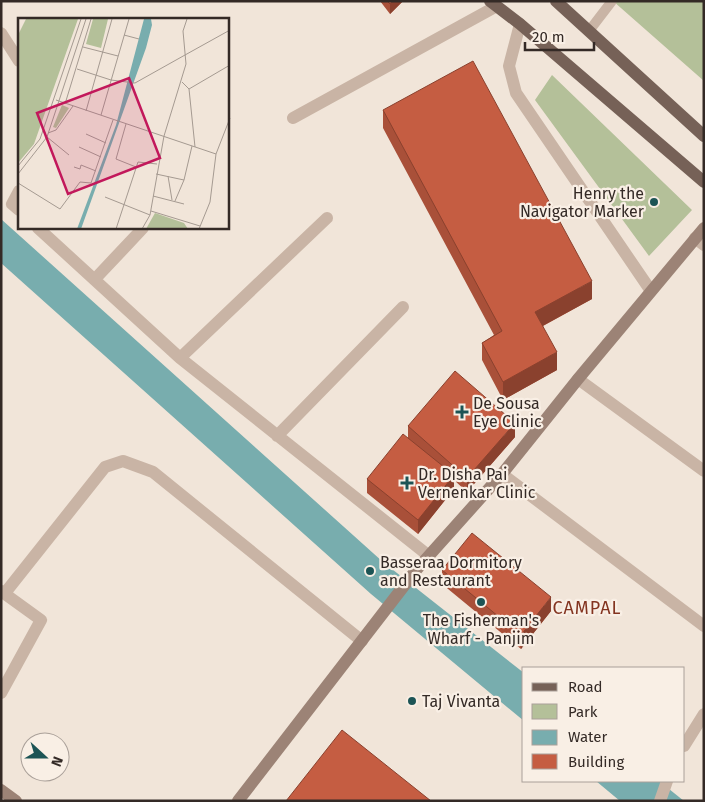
<svg xmlns="http://www.w3.org/2000/svg" width="705" height="802" font-family="'Fira Sans',sans-serif">
	<style>
		.green { fill: #b4c099 }
		.water { fill: #78adae }
		.lines { fill: none; stroke-linecap: round; stroke-linejoin: round }
		.service { stroke: #c9b4a5; stroke-width: 10 }
		.minor { stroke: #c9b4a5; stroke-width: 12 }
		.secondary { stroke: #9c8376; stroke-width: 12 }
		.primary { stroke: #766157; stroke-width: 12 }
		.wall { fill: #a95039 }
		.shaded-wall { fill: #8a412e }
		.building { fill: #c55d42; stroke: #8a412e }
		.poi-dot { fill: #1c5455; stroke: #f9efe5; stroke-width: 2 }
		.labels { text-anchor: middle; dominant-baseline: central; stroke-width: 4.5; stroke-linejoin: round; paint-order: stroke }
		.poi-label { font-size: 16px; fill: #342a26; stroke: #f9efe5; text-anchor: start }
		.neighbourhood-label { font-size: 18px; letter-spacing: 1px; fill: #833420; stroke: #f9efe5 }
		.inset-road { fill: none; stroke: #a59a91; stroke-width: 1 }
		.view { fill: #c2185b; fill-opacity: 0.15; stroke: #c2185b; stroke-width: 2.5 }
		.inset-edge { fill: none; stroke: #342a26; stroke-width: 2.5 }
	</style>
	<rect width="100%" height="100%" fill="#f1e5d9"/>
	<path class="green" d="M613,1H704V81Z
		M552,75L692,210L649,256L535,100Z"/>
	<path class="water" d="M1,219L383,562L524,673V721L371,594L1,263Z
		M596,781H659L684,801H620Z"/>
	<g class="lines">
		<path class="service" d="M589,31L612,1"/>
		<path class="minor" d="M520,24L509,66L516,93L651,291
			M1,33L19,61
			M293,118L495,7
			M19,191L12,204L19,210
			M38,228L180,358L429,556
			M695,238L704,245
			M95,279L143,228
			M180,358L327,218
			M578,379L704,471
			M277,436L403,307
			M502,474L704,626
			M1,591L41,620L1,693
			M5,593L105,467L123,461L153,472L362,641
			M684,746L704,714
			M660,801L667,781"/>
		<path class="secondary" d="M1,790L16,801
			M238,801L417,569L502,474L578,379L704,228"/>
		<path class="primary" d="M490,1L520,24L704,182
			M556,1L704,136"/>
	</g>
	<path class="wall" d="M380,1H403L390,14Z
		M383,110L592,299L543,326L557,370L503,400L482,360V343L494,335L383,128Z
		M408,426L515,437L467,492L454,480V489L418,534L367,493V479L408,438Z
		M442,570L551,611L521,649L442,584Z"/>
	<path class="shaded-wall" d="M393,1H403L390,14V4Z
		M592,281V299L535,330V312Z
		M557,352V370L503,400V382Z
		M515,423V437L467,492V478Z
		M454,475V489L418,534V520Z
		M551,597V611L521,649V635Z"/>
	<path class="building" d="M387,1H393L390,4Z
		M473,61L592,281L535,312L557,352L503,382L482,343L502,331L383,110Z
		M455,371L515,423L467,478L408,426Z
		M403,434L454,475L418,520L367,479Z
		M472,533L551,597L521,635L442,570Z
		M342,730L431,801H286Z"/>
	<g class="poi-dot">
		<circle cx="654" cy="202" r="5"/>
		<path d="M459.5 404.5h5v5h5v5h-5v5h-5v-5h-5v-5h5z"/>
		<path d="M404.5 475.5h5v5h5v5h-5v5h-5v-5h-5v-5h5z"/>
		<circle cx="370" cy="571" r="5"/>
		<circle cx="481" cy="602" r="5"/>
		<circle cx="412" cy="701" r="5"/>
	</g>
	<g class="labels">
		<g class="poi-label">
			<text x="644" y="193" text-anchor="end">Henry the<tspan x="644" dy="18">Navigator Marker</tspan></text>
			<text x="473" y="403">De Sousa<tspan x="473" dy="18">Eye Clinic</tspan></text>
			<text x="418" y="474">Dr. Disha Pai<tspan x="418" dy="18">Vernenkar Clinic</tspan></text>
			<text x="380" y="562">Basseraa Dormitory<tspan x="380" dy="18">and Restaurant</tspan></text>
			<text x="481" y="620" text-anchor="middle">The Fisherman's<tspan x="481" dy="18">Wharf - Panjim</tspan></text>
			<text x="422" y="701">Taj Vivanta</text>
		</g>
		<g class="neighbourhood-label">
			<text x="587" y="608">CAMPAL</text>
		</g>
	</g>
	<g transform="translate(18 18)">
		<rect width="211" height="211" fill="#f1e5d9"/>
		<path d="M8,1H60L16,126L0,145V17ZM75,1H90L83,30L68,26ZM44,87L51,90L38,110L35,109ZM137,195L166,205L170,211H128Z" fill="#b4c099"/>
		<path d="M126,1H133L134,7L128,30L63,211H59L98,107Z" fill="#78adae"/>
		<path class="inset-road" d="M106,17L121,21M65,29L100,38M167,37L212,12M59,51L93,62L117,65L167,37M164,64L171,71L177,129M171,71L212,47M38,82L198,136L192,184L181,211M47,86L73,1M68,93L94,1M83,97L111,1M108,106L98,141L118,149M30,115L38,112L55,88M68,116L88,125M29,119L51,137M61,129L83,139M198,136L212,100M0,148L22,121L63,1M56,149L62,151L63,147L78,153M0,156L29,119L68,1M138,156L166,162L174,128M150,158L154,182M0,165L42,191L62,164L73,165L95,102M135,178L166,186M87,179L132,197M157,183L166,162M133,193L182,208M98,211L120,144L139,146M124,211L132,197L146,118L168,46L165,13L169,1"/>
		<path class="view" d="M111,60L142,140L50,176L19,95Z"/>
		<rect width="211" height="211" class="inset-edge"/>
	</g>
	<rect width="705" height="802" fill="none" stroke="#342a26" stroke-width="5"/>
	<rect x="522" y="667" width="162" height="115" fill="#f9efe5" stroke="#aaa099"/>
	<rect x="532" y="683" width="25" height="8" fill="#766157" stroke="#aaa099"/>
	<text x="568" y="692" font-size="15" fill="#342a26">Road</text>
	<rect x="532" y="704" width="25" height="15" fill="#b4c099" stroke="#aaa099"/>
	<text x="568" y="717" font-size="15" fill="#342a26">Park</text>
	<rect x="532" y="730" width="25" height="15" fill="#78adae" stroke="#aaa099"/>
	<text x="568" y="742" font-size="15" fill="#342a26">Water</text>
	<rect x="532" y="754" width="25" height="15" fill="#c55d42" stroke="#aaa099"/>
	<text x="568" y="767" font-size="15" fill="#342a26">Building</text>
	<g transform="translate(45 757) rotate(111)"><circle r="24" fill="#f9efe5" stroke="#aaa099"/>
	<path d="M0-4L9 19L0 12L-9 19Z" fill="#1c5455"/>
	<text y="-8" font-size="14" font-weight="bold" text-anchor="middle" fill="#342a26">N</text>
	</g>
	<path d="M525 42v8h69v-8" fill="none" stroke="#342a26" stroke-width="2.5"/>
	<text x="532" y="42" font-size="15" fill="#342a26" stroke="#f9efe5" stroke-width="4" paint-order="stroke">20 m</text>
</svg>
